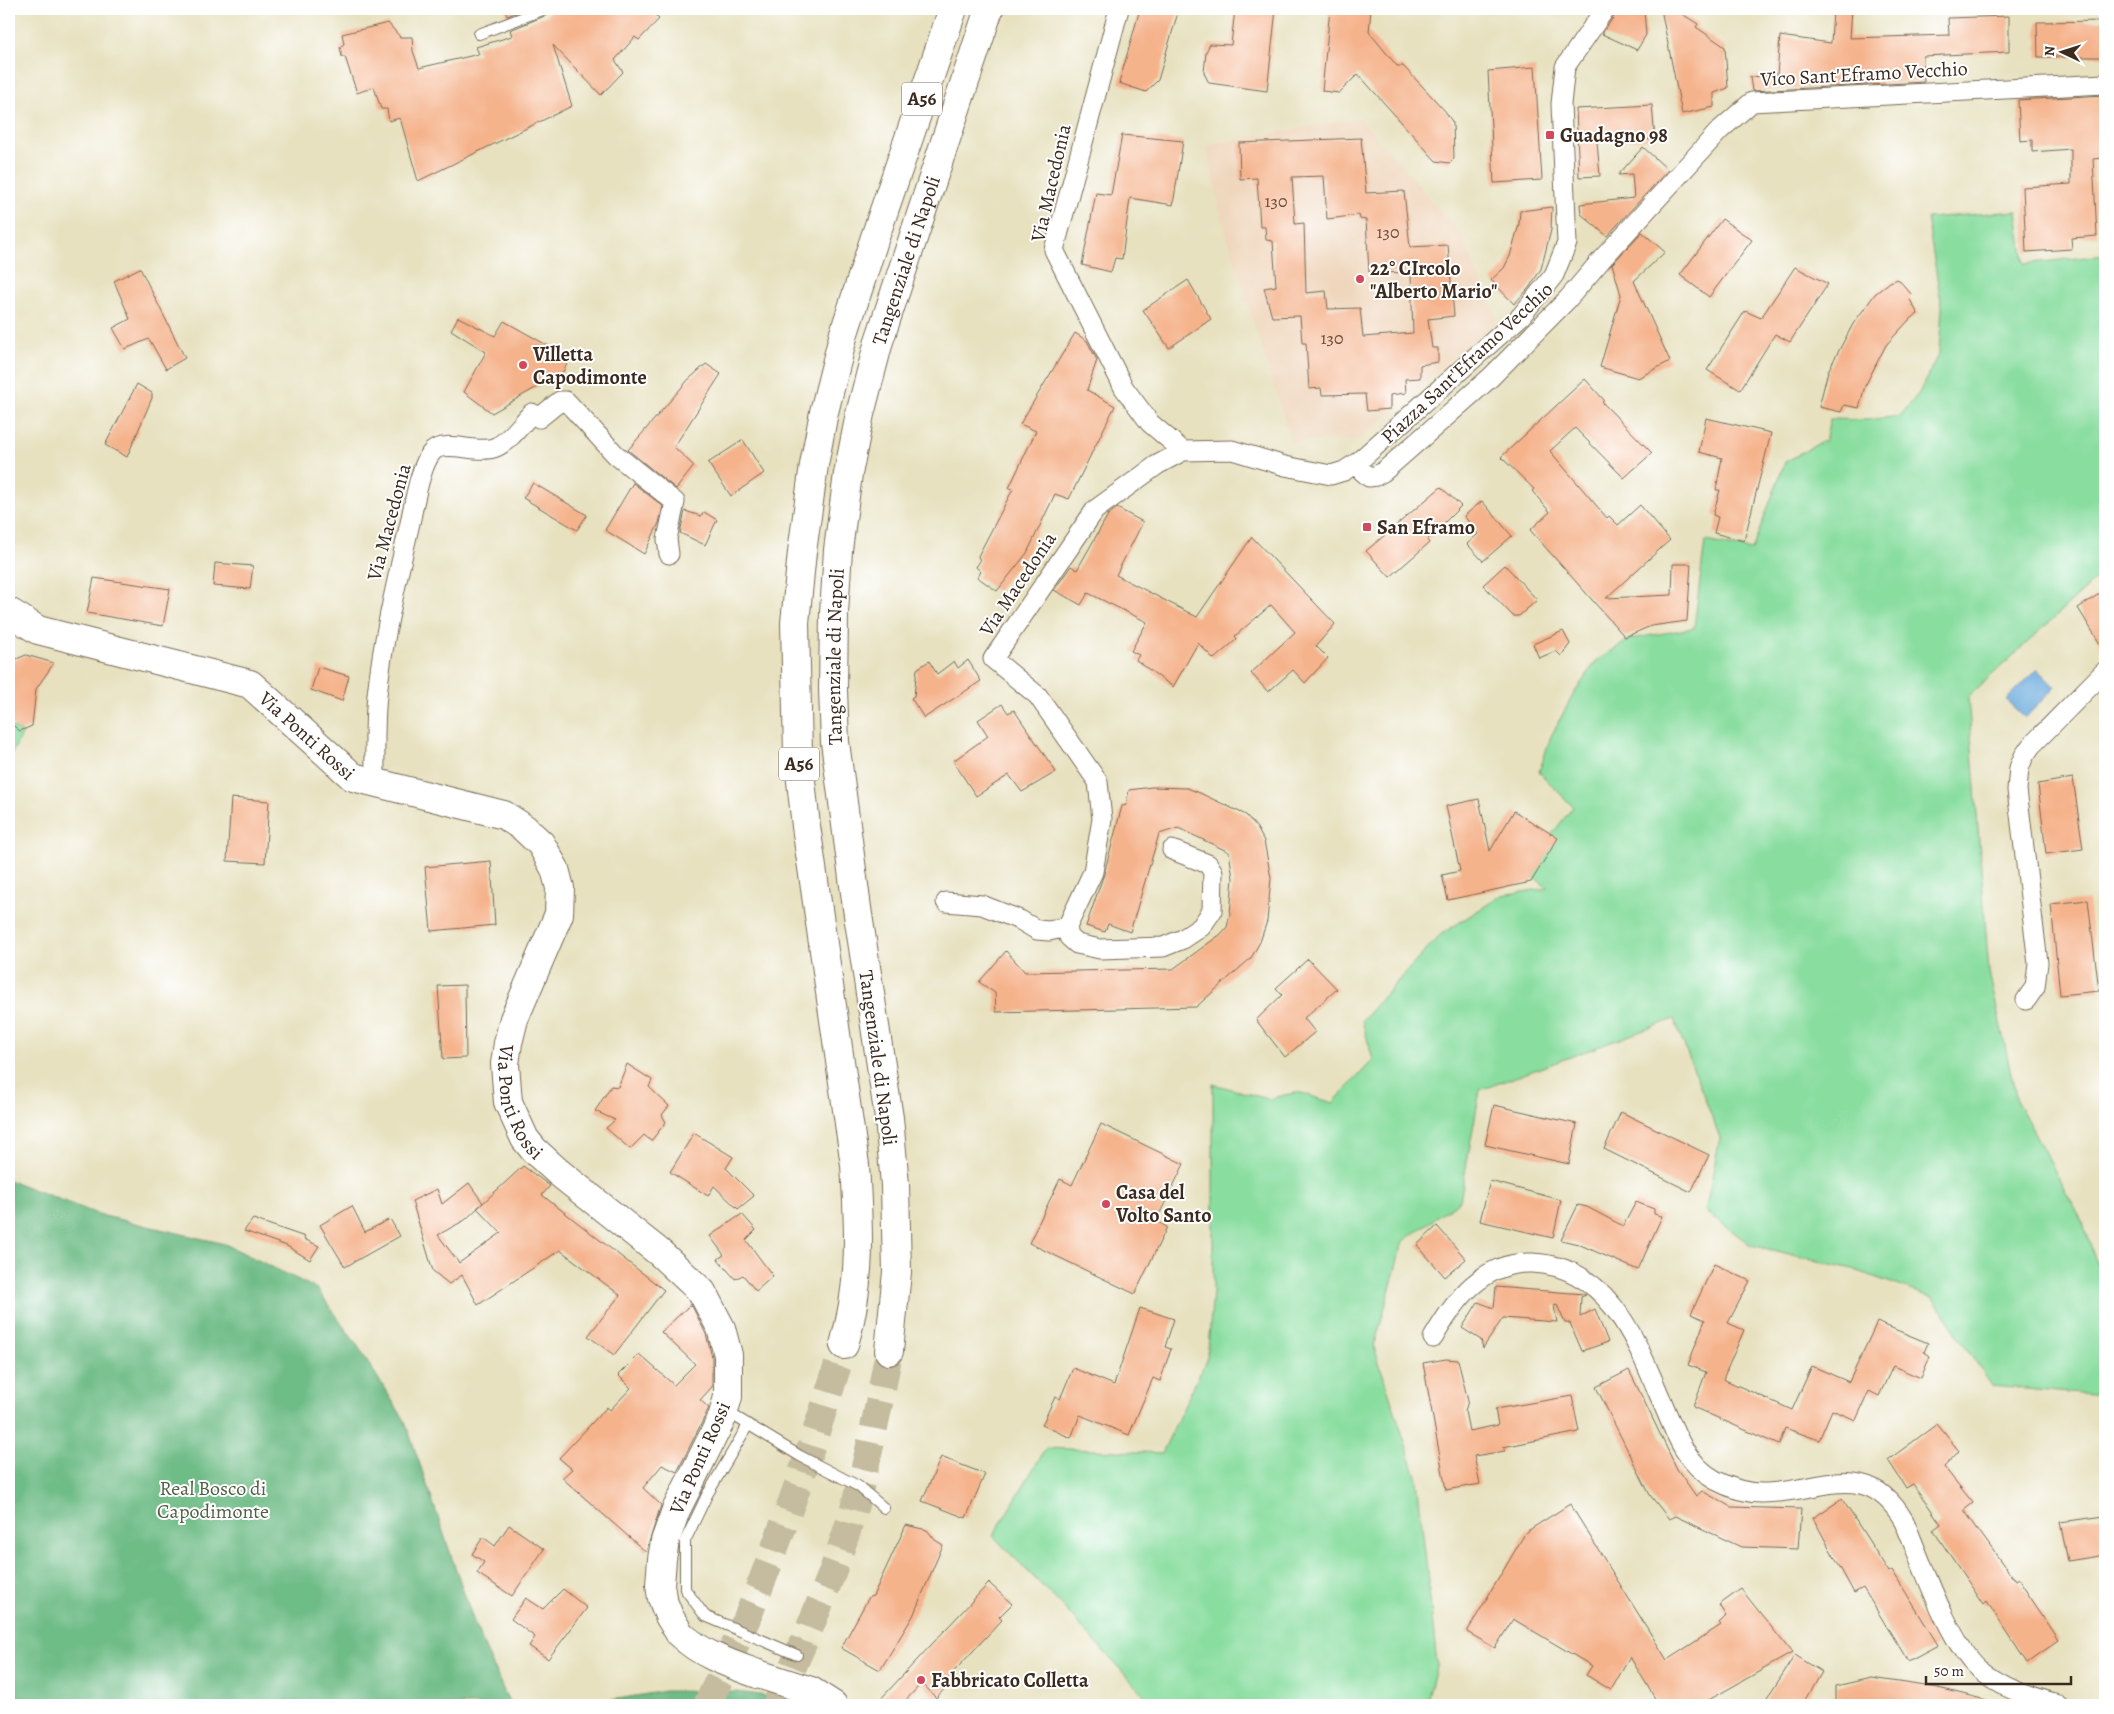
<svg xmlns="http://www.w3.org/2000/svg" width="2114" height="1714" font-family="Alegreya,serif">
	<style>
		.built { fill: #efd6bc }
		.green { fill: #88dd9f; stroke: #62845e }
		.forest { fill: #6ebc86; stroke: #547352 }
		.water { fill: #6aaadd; stroke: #526a7e }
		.building { fill: #f5b38c; fill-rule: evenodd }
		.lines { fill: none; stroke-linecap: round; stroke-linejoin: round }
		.highway-tunnel { stroke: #c5bc9f; stroke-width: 28; stroke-dasharray: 28 14; stroke-linecap: butt }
		.lane-casing { stroke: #776a56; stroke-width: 12 }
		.street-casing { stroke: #776a56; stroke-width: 21 }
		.secondary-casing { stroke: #776a56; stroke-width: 30 }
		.highway-casing { stroke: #776a56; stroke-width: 30 }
		.lane { stroke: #fff; stroke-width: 10 }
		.street { stroke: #fff; stroke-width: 19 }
		.secondary { stroke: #fff; stroke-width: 28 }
		.highway { stroke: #fff; stroke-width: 28 }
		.secondary-bridge-casing { stroke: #776a56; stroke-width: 30; stroke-linecap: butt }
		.secondary-bridge { stroke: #fff; stroke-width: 28 }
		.poi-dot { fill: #d1495b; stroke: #fff; stroke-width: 2 }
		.labels { text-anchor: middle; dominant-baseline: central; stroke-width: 4; stroke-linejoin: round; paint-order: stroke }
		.number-label { font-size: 18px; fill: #6a4c3a }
		.shield { fill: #fff; stroke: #766a62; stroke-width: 1 }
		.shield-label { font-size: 19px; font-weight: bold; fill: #3b2a1e }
		.street-label { font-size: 20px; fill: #3b2a1e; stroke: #fff }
		.poi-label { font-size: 20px; font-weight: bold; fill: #3b2a1e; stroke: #fff; text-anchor: start }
		.park-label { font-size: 20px; fill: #526045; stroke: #fff }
	</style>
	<rect width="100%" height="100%" fill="#fff"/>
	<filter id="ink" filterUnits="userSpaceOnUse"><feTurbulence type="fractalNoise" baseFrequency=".02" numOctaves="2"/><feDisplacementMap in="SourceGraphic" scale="10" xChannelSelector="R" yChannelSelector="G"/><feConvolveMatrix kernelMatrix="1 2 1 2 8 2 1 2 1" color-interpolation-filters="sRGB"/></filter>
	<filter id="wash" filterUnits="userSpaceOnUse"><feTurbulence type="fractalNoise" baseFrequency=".0096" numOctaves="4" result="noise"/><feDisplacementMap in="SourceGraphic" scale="20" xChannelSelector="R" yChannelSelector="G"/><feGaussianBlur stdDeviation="1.12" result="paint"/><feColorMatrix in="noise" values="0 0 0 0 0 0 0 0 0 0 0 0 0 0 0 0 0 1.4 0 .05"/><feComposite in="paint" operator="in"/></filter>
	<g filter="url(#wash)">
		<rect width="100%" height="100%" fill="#e7e1bf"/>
		<path class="built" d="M1360,118L1463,238L1497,320L1359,440L1291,441L1222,220L1207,145Z"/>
		<path class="green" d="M2017,211L2024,264L2105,255V571L1968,697L1989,972L2017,1101L2083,1223L2105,1290V1362L2102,1396L1992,1386L1933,1298L1852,1269L1751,1245L1705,1211L1720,1138L1674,1019L1480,1090L1460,1201L1403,1241L1374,1347L1417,1479L1437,1664L1426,1705H1153L1063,1607L993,1536L1046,1448L1162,1453L1207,1358L1213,1293V1084L1268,1099L1298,1092L1333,1103L1373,1060L1362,1020L1440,935L1502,895L1548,888L1524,870L1573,807L1539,772L1551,736L1573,695L1596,661L1630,639L1694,628L1705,541L1752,550L1785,462L1825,440L1830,419L1867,420L1900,416L1919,393L1939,353L1942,307L1927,218Z
			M9,725L23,733L9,758Z"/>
		<path class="forest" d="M9,1180L100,1215L225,1244L317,1289L359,1348L405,1421L475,1625L510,1705H9Z
			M665,1691L737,1692L761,1695L803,1705H583Z"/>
		<path class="water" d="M2037,669L2055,687L2025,718L2006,700Z"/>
		<g id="blocks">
			<path class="building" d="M505,9H526L507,16Z
				M552,9H650L659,19L639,40L635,37L615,60L623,72L601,95L553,45L572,106L418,181L400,118L389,121L387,109H381L374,87L357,93L345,57H342L340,47L344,44L342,34L388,23L400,37H412L413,51L419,68L479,54L476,47L512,36L510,30L547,15Z
				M1140,9H1179L1158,80L1146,92L1119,83Z
				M1235,9H1276L1267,91L1209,83L1204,73L1206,52L1210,44L1231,45Z
				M1330,9H1371L1369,32L1397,66H1403L1423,87L1445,111L1453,123L1454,158L1449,163L1436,161L1358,74L1339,93L1322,91Z
				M1619,9H1644L1646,35L1637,50L1602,34Z
				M1661,9H1674L1698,24L1696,27L1725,47L1728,88L1714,93V107L1682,114Z
				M1833,9H1852L1850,38L1949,35L1948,18L2009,16V52L1923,56L1924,82L1752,91L1750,77L1777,75L1780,36L1831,43Z
				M2105,21V57H2038L2037,22Z
				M1535,67L1542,180L1494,183L1488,71Z
				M2105,95V158L2093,159L2097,236L2071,238L2072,249L2026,252L2023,187L2071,184V149L2032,152V140L2020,141L2018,100Z
				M1652,105L1655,139L1597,142L1600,176L1579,177L1576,109Z
				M1122,135L1183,141L1173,205L1130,198L1122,259L1115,258L1111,272L1082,265L1096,193L1111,195Z
				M1361,138L1366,193L1404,191L1410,247L1448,245L1454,316L1428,319L1432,348H1438V362L1420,365V378L1405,379L1406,393L1390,395V409L1367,411L1365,394L1322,395L1321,388L1309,389L1306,343H1302L1300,316L1272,317L1264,288L1276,286L1273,241L1266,240L1265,227H1260L1257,178L1240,179L1239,143ZM1324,176L1327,219L1359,215L1360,219L1366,220L1369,272L1411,273L1413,333L1363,337L1360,308L1328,309L1326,291L1306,293L1304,223L1295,224L1292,177Z
				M1643,147L1668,170L1607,236L1581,214L1580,204L1634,198L1632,174L1618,175Z
				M1552,207L1551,230L1541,269L1529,288L1514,304L1491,280L1504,268L1510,256L1519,224L1520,211Z
				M1722,219L1752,240L1709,297L1680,275Z
				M1642,232L1665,252L1634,281L1670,361L1638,378L1600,367L1621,295L1612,264Z
				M1795,267L1828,284L1790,342L1775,334L1740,390L1707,370L1745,311L1761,318Z
				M140,268L185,358L166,369L149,339L125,349L113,328L130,319L114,281Z
				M1898,279L1912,295L1909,298L1918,314L1909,320L1886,345L1865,386L1859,408L1844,405L1841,412L1819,407L1828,371L1853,324L1875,294L1890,282Z
				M1188,280L1211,319L1169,348L1143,310Z
				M458,317L495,336L504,321L570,358L563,372L492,413L464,392L486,352L451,330Z
				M1075,333L1087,341L1097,360L1087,390L1115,406L1069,499L1055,494L1027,553L997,591L977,577L981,572L976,567L980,561L978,556L1013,489L1009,488L1036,431L1020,424Z
				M706,364L721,374L674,447L694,466L676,489L628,450L688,380Z
				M1585,379L1604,400L1602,402L1652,453L1624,478L1575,428L1550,451L1607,518L1609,516L1618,525L1640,505L1670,540L1606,598L1672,595L1673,564H1691L1687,621L1651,626L1625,637L1530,530L1550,512L1532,491L1534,489L1501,457Z
				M137,384L152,393V398L127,457L105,445Z
				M1706,418L1771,433L1744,541L1714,533L1718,517L1713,515L1720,490H1716L1722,458L1699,452Z
				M743,440L764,473L731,496L708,463Z
				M533,483L587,515L577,530L523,498Z
				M633,483L663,506L659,523L644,554L605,530Z
				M1441,487L1461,506L1427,540L1429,543L1390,577L1366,551Z
				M1482,501L1512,536L1483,561L1467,544L1478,534L1464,516Z
				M1117,508L1143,522L1116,575L1197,617L1252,537L1335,624L1316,646L1328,658L1305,683L1293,670L1268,692L1251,673L1295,632L1271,605L1235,636L1237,639L1214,659L1198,643L1173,687L1136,660L1139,655L1131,651L1147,622L1088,593L1081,605L1054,590L1071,566L1077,570L1108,515Z
				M685,511L701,516L704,512L717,520L705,545L680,533Z
				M215,563L253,566L250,589L213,586Z
				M1505,565L1537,600L1519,616H1513L1483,585Z
				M94,578L170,589L163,626L87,613Z
				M2105,590V652L2078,608Z
				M1563,631L1570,644L1561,656L1556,651L1539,658L1533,644Z
				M26,655L54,663L36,689L32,726L20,731L9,722V662Z
				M968,660L981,681L924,718L911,698L914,696L917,669L929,661L937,674L954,661L958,668Z
				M318,667L349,676L342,701L311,690Z
				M1002,704L1008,713L1014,710L1056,772L1022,792L1009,775L976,796L953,761L988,736L978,720Z
				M2073,778L2083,849L2046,854L2038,784Z
				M1152,787L1187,788L1200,793L1246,815L1257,828L1264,841L1271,878L1267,921L1260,942L1251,958L1196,1007L996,1012L995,993L979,982L1006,951L1025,972L1173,969L1221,934L1227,927L1230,914L1233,878L1229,852L1178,828L1159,834L1130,932L1108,924L1105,932L1086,926L1104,874L1122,806L1126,805L1129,790Z
				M231,798L269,801L265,863L227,861Z
				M1479,799L1490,851L1514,811L1558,838L1531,882L1448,900L1442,875L1460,871L1446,806Z
				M491,861L495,925L431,931L425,867Z
				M2088,900L2099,991L2060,995L2051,904Z
				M1308,959L1337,989L1304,1018L1315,1032L1285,1057L1256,1020L1282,995L1276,988Z
				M465,985L466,1058L443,1059L438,986Z
				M627,1064L652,1080L649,1087L669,1106L662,1115L666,1122L651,1141L644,1135L630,1149L606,1128L615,1120L595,1111L611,1086L618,1087Z
				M1494,1105L1577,1124L1569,1164L1485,1145Z
				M1621,1112L1709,1155L1691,1192L1604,1149Z
				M1101,1124L1184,1164L1156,1221L1167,1227L1135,1294L1029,1243L1060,1179L1072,1185Z
				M694,1133L733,1157L726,1168L754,1196L738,1209L714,1186L708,1196L670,1172Z
				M523,1166L550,1186L542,1195L664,1290L614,1355L588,1336L620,1295L560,1250L478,1305L462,1275L449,1284L433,1271L412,1201L437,1189L442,1204L469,1183L483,1203ZM483,1203L477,1208L501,1233L459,1263L438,1235L465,1220Z
				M1490,1181L1561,1200L1553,1238L1480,1221Z
				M1636,1202L1654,1209V1214L1662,1216L1638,1270L1578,1244L1561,1240L1578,1205L1587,1207L1623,1226Z
				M352,1206L365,1232L390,1219L400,1236L345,1267L320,1225Z
				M742,1214L756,1230L746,1240L773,1276L756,1291L743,1275L735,1279L718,1259L724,1255L710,1236Z
				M253,1219L305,1237L304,1239L319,1246L310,1260L287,1246L244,1231Z
				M1437,1226L1466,1259L1445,1277L1417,1245Z
				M1714,1264L1750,1281L1728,1323L1744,1330L1723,1379L1792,1410L1812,1366L1849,1382L1877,1322L1928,1343L1924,1352L1930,1356L1921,1378L1893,1366L1879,1396L1869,1391L1856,1420L1832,1410L1819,1440L1785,1428L1779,1445L1693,1407L1706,1372L1688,1365L1705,1320L1691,1314Z
				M1496,1287L1584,1294L1586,1295L1581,1297L1580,1317L1595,1309L1608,1342L1582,1351L1570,1323H1565L1557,1305L1554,1306L1557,1322L1503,1318L1483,1348L1481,1340L1462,1328L1478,1302L1494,1308Z
				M691,1304L706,1334L712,1357V1387L700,1400L709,1408L677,1472L662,1465L643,1488L661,1505L646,1552L562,1478L572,1469L559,1458L607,1407L610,1410L631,1388L618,1375L639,1354L674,1385L695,1364L661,1332Z
				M1140,1308L1174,1319L1165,1347L1171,1349L1160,1381L1153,1378L1129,1435L1080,1415L1071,1438L1042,1425L1055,1397L1060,1399L1073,1368L1114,1385Z
				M1446,1359L1458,1360L1468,1401L1465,1411L1469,1431L1498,1425L1495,1409L1572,1396L1579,1432L1503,1447L1505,1451L1474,1456L1480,1484L1446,1490L1423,1363Z
				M1629,1370L1677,1469L1696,1496L1702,1491L1731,1507L1801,1509L1798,1549L1741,1547L1675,1516L1669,1519L1650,1495L1596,1387Z
				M1937,1424L1959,1451L1944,1467L1973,1503L1964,1510L2015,1581L2018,1579L2059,1640L2027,1663L1987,1602L1984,1605L1933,1530L1941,1524L1913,1484L1906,1488L1888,1460Z
				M941,1457L985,1474L966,1518L922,1501Z
				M1842,1499L1889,1572L1892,1570L1938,1645L1908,1661L1863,1588L1854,1593L1813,1518Z
				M1570,1504L1667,1660L1721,1625L1719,1623L1726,1616L1719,1605L1741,1589L1792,1653L1700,1705H1659L1630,1657L1611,1690L1586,1675L1592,1666L1513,1619L1495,1648L1467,1632L1526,1532Z
				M2105,1516V1555L2068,1561L2060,1522Z
				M509,1525L544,1549L512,1596L477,1573L484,1562L472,1554L483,1537L495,1546Z
				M906,1525L927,1530L935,1540L943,1545L913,1616L880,1670L841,1648L869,1597L873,1596Z
				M989,1583L1012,1604L999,1617L1002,1620L945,1681L948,1685L936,1698L922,1683L901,1705H875Z
				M563,1589L587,1608L548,1659L529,1646L535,1637L511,1619L526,1598L543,1609Z
				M1795,1655L1822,1672L1803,1705H1763Z
				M1871,1678L1939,1688L1986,1700L1985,1705H1836V1686Z"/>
		</g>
	</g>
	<g filter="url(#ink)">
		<use href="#blocks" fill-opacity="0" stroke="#776a56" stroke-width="1"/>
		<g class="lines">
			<path class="highway-tunnel" d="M707,1705C723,1671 740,1636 754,1601C788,1517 817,1432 844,1345
				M776,1705C803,1643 832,1580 852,1515C868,1461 879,1406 889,1351"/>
			<g class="lane-casing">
				<path id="lane" d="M479,34L545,9
					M726,1411L800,1456L858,1486L884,1508
					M748,1425L707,1495L685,1541V1589L705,1616L797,1655"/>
			</g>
			<g class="street-casing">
				<path id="street" d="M1119,9L1054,250L1124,388L1150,423L1183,451
					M1358,462L1362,471L1369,477L1376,476L1383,472L1491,377L1567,300L1602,259L1720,130L1752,102L2105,84
					M375,783C375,754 374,724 377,695C383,637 397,580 410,523C414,505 420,464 433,451C445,439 479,455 496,447C510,441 521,424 532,413L539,418L560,401H566L616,455L675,502L667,539L669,554
					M1172,850L1208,864L1213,872L1212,911L1201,927L1183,939L1163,947L1100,949L1077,944L1069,937L1067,927L1093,872L1102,819L1098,782L1038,696L993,659L1095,510L1157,465L1183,451L1232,450L1285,466L1331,475L1344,471L1358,462L1521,316L1554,275L1567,243L1561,104L1565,67L1605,9
					M946,902L982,905L1020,920L1037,930L1049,931L1067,927
					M2026,1000L2035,987L2038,963L2017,790L2019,768L2024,756L2031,746L2105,671
					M1433,1338C1455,1300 1483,1261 1532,1263C1613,1266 1639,1349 1666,1411C1677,1438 1688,1465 1715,1480C1730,1488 1745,1493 1762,1493C1820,1493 1867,1456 1904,1521C1920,1558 1949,1643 1978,1668C2001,1688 2029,1697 2058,1705"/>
			</g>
			<g class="secondary-casing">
				<g id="secondary">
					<path id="s1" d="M9,612L38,630L250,684L353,777L504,815L524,828L541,844L555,869L560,888L559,914L514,1019L508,1043L505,1064L508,1102L525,1139L534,1150L558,1172L660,1253L702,1292L721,1328L728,1355V1397L722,1418L676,1510L665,1541L662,1559L660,1585L662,1598L669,1616L680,1634"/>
					<path d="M758,1674L811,1691L833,1705"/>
				</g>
			</g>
			<g class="highway-casing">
				<g id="highway">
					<path d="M844,1345C862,1282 859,1229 855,1165L806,826L798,754L795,623L802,552L814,465L824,412L844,333L874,240L953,9"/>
					<path id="s2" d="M889,1351L897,1272L895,1185L889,1118L857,908L835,742L833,690L834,613L838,550L848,474L860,414L879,341L989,9"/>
				</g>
			</g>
			<use href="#lane" class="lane"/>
			<use href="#street" class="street"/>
			<use href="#secondary" class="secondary"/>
			<use href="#highway" class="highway"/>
			<g class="secondary-bridge-casing">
				<path id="secondary-bridge" d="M680,1634C702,1655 730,1664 758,1674"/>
			</g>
			<use href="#secondary-bridge" class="secondary-bridge"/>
		</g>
	</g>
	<g class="poi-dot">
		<rect x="1545" y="130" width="10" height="10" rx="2.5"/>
		<circle cx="1360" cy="279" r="5"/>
		<circle cx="523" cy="365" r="5"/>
		<rect x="1362" y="522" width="10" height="10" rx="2.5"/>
		<circle cx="1106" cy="1204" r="5"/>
		<circle cx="921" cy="1680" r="5"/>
	</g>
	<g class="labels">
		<g class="number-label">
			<text x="1276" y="201">130</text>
			<text x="1388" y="232">130</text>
			<text x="1332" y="338">130</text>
		</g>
		<g class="shield">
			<rect x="902" y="82.5" width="40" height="33" rx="4"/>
			<rect x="779" y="747.5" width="40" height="33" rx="4"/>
		</g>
		<g class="shield-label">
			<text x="922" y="99">A56</text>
			<text x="799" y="764">A56</text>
		</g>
		<g class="street-label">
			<text transform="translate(1864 74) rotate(-3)">Vico Sant'Eframo Vecchio</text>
			<text transform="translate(1051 183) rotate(-77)">Via Macedonia</text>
			<text stroke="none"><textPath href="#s2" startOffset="1104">Tangenziale di Napoli</textPath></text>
			<text transform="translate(1467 363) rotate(-43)">Piazza Sant'Eframo Vecchio</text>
			<text transform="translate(389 522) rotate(-75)">Via Macedonia</text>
			<text transform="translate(1018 584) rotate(-56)">Via Macedonia</text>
			<text stroke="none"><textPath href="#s2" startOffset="699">Tangenziale di Napoli</textPath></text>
			<text stroke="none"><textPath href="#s1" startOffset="330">Via Ponti Rossi</textPath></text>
			<text transform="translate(878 1058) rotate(82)">Tangenziale di Napoli</text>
			<text stroke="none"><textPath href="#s1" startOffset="870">Via Ponti Rossi</textPath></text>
			<text transform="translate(700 1458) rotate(-66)">Via Ponti Rossi</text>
		</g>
		<g class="poi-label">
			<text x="1560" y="135">Guadagno 98</text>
			<text x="1370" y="268">22° CIrcolo<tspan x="1370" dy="23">"Alberto Mario"</tspan></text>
			<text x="533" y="354">Villetta<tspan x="533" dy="23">Capodimonte</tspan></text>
			<text x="1377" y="527">San Eframo</text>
			<text x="1116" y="1192">Casa del<tspan x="1116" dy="23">Volto Santo</tspan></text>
			<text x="931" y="1680">Fabbricato Colletta</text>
		</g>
		<g class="park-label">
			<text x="213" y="1488">Real Bosco di<tspan x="213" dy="23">Capodimonte</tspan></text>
		</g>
	</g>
	<rect width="2114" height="1714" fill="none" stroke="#fff" stroke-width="30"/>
	<g transform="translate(2062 52) rotate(274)" stroke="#ffffff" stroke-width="4" paint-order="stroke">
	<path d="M0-4L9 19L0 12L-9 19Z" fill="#3b2a1e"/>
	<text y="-8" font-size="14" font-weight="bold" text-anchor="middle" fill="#3b2a1e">N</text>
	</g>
	<path d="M1926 1676v8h145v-8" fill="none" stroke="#3b2a1e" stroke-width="2.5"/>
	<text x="1934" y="1676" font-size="15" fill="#3b2a1e" stroke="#ffffff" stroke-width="4" paint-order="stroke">50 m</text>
</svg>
